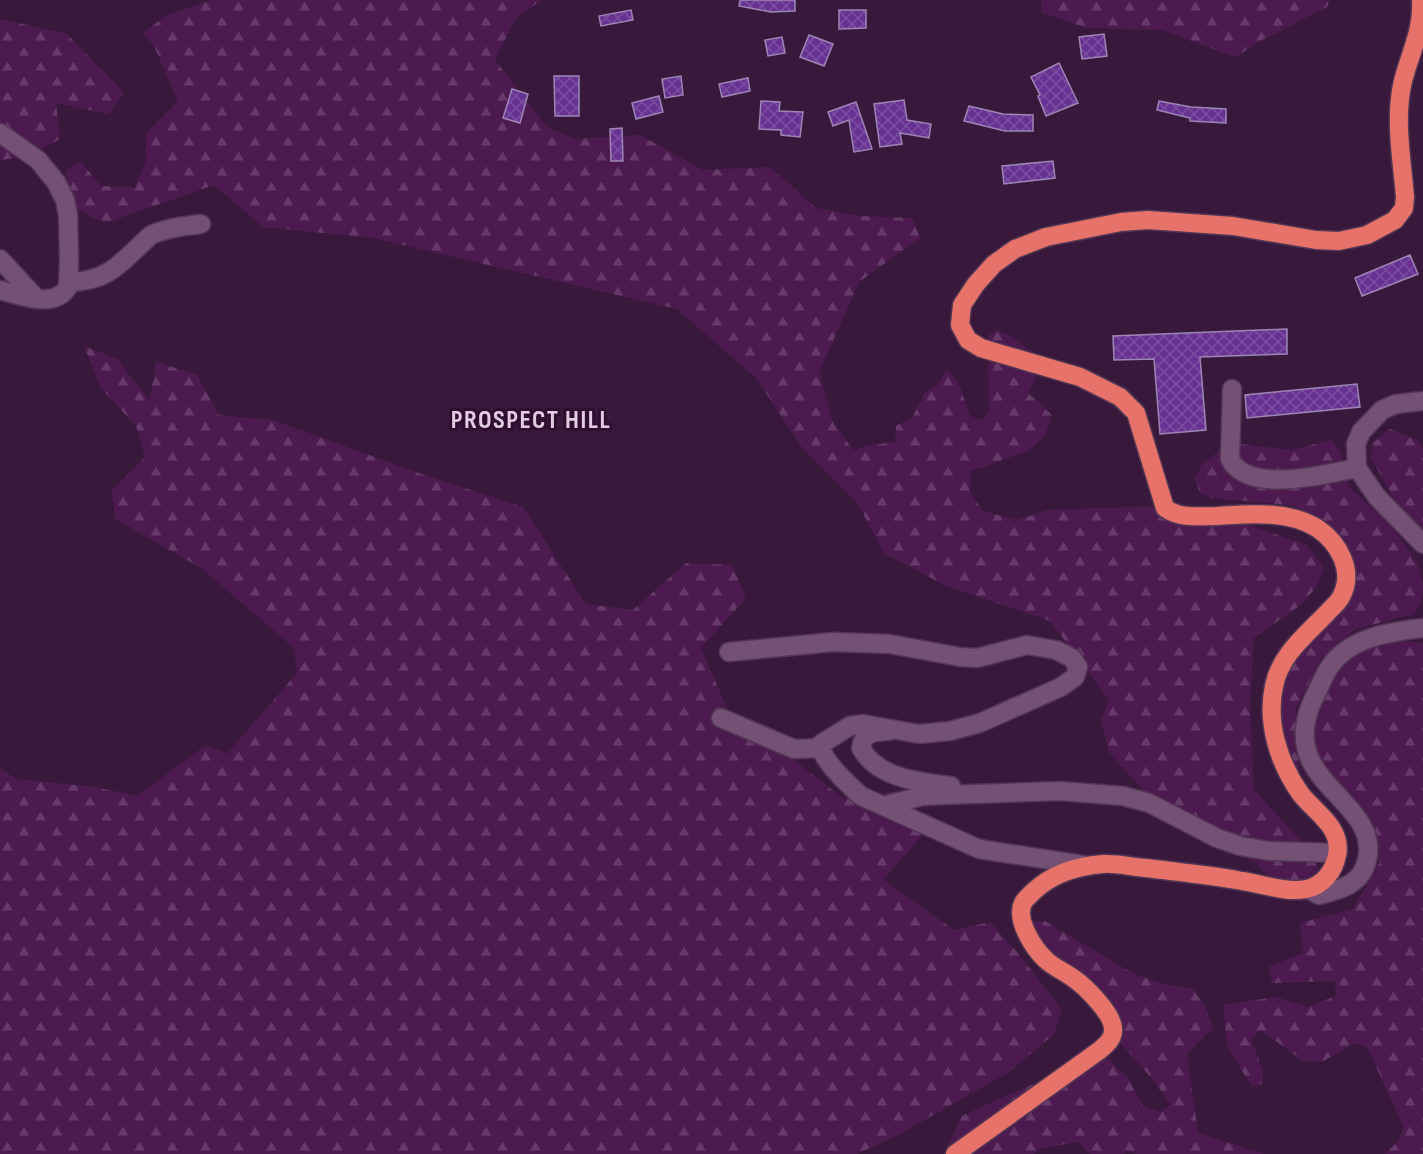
<svg xmlns="http://www.w3.org/2000/svg" width="1423" height="1154" font-family="'Sofia Sans Condensed',sans-serif">
	<style>
		.forest { fill: url(#forest-firs) }
		.building { fill: url(#building-cross-hatch); stroke: #9d86b6; stroke-width: 1.5 }
		.lines { fill: none; stroke-linecap: round; stroke-linejoin: round }
		.minor-casing { stroke: #513753; stroke-width: 21 }
		.highway-casing { stroke: #513753; stroke-width: 21 }
		.minor { stroke: #745075; stroke-width: 18 }
		.highway { stroke: #e67269; stroke-width: 18 }
		.labels { text-anchor: middle; dominant-baseline: central; stroke-width: 6; stroke-linejoin: round; paint-order: stroke }
		.district-label { font-size: 26px; font-weight: bold; letter-spacing: 1.5px; fill: #e1cce1; stroke: #2f0f30 }
	</style>
	<defs>
		<pattern id="forest-firs" width="22" height="20" patternUnits="userSpaceOnUse" patternTransform="scale(1.5)"><rect width="22" height="20" fill="#4d1a4f"/><path d="M5 1l3.5 6h-7zM16 11l3.5 6h-7z" fill="#663a68"/></pattern>
		<pattern id="building-cross-hatch" width="8" height="8" patternUnits="userSpaceOnUse" patternTransform="scale(1.5)"><rect width="8" height="8" fill="#673292"/><path d="M0 0l8 8M0 8l8-8" fill="none" stroke="#7c4ea1"/></pattern>
	</defs>
	<rect width="100%" height="100%" fill="#39193b"/>
	<path class="forest" d="M210,0H542L515,19L495,60L547,127L575,139L640,135L703,170L770,167L816,208L860,216L912,218L920,238L859,282L819,373L833,422L853,450L865,446L895,442L896,426L912,418L926,391L940,382L946,370L958,381L970,416L981,420L989,413L988,336L996,330L1009,335L1035,354L1040,369L1028,393L1052,415L1045,435L1028,451L971,471L970,492L983,511L1017,520L1048,510L1161,506L1249,525L1307,545L1324,568L1317,586L1302,604L1254,638L1250,702L1254,790L1316,857L1322,894L1314,899L1299,901L1283,896L1257,863L1178,829L1109,752L1101,720L1109,700L1050,621L946,586L884,553L858,504L803,449L756,378L677,309L373,238L263,227L214,185L105,223L59,201L67,169L81,162L101,186L135,187L146,161V133L178,101L154,46L143,33L165,16Z
		M1041,0H1330L1327,7L1262,40L1235,57L1162,30L1087,28L1042,13Z
		M0,19L67,34L124,93L108,114L56,103L60,139L26,157L0,160Z
		M84,346L117,359L150,401L156,362L197,375L219,415L273,420L424,475L523,507L586,604L633,610L686,563L732,565L746,598L701,648L727,709L843,798L909,790L925,832L883,880L954,930L990,922L1017,952L1062,1010L1054,1034L1009,1072L898,1135L857,1154H0V768L16,779L95,787L137,796L206,745L227,754L297,673L294,648L201,568L115,519L112,490L145,457L136,426L101,388Z
		M1390,429L1417,440L1423,450V543L1390,492L1371,457L1373,443Z
		M1331,440L1339,450L1349,487L1390,525L1416,560L1423,584V592L1421,604L1413,615L1397,618L1354,630L1320,660L1295,710L1299,766L1298,778L1272,752L1280,667L1311,613L1352,598V566L1341,535L1290,505L1210,498L1200,493L1195,479L1201,466L1221,449L1240,444L1290,450Z
		M1379,639L1420,643L1423,642V1154H1385L1398,1141L1404,1128L1367,1047L1354,1043L1322,1062L1303,1061L1261,1030L1251,1039L1263,1071L1262,1084L1252,1087L1227,1046L1223,1005L1276,997L1308,1007L1336,996L1335,981L1272,983L1269,967L1303,953L1300,923L1353,909L1380,862L1350,820L1316,758L1311,720L1334,675L1353,649Z
		M1045,921L1132,973L1163,984L1193,989L1205,1007L1213,1028L1187,1054L1198,1133L1264,1154H1137L1125,1150V1154H1090L1079,1142L1038,1149L1034,1154H944L962,1116L1102,1053L1128,1078L1143,1106L1161,1112L1170,1105L1155,1082L1116,1038L1114,1003L1070,985L1035,956L1030,922Z"/>
	<path class="building" d="M740,0H795V11L771,12L739,6Z
		M631,10L633,20L601,26L599,16Z
		M839,10H866V28L839,29Z
		M1104,34L1107,56L1082,59L1079,37Z
		M809,35L833,44L824,66L800,57Z
		M782,37L785,53L768,56L765,40Z
		M1059,63L1078,103L1046,116L1038,96L1040,95L1031,77Z
		M554,76H579V116H555Z
		M681,76L683,95L665,98L662,79Z
		M748,78L750,91L722,97L719,84Z
		M512,89L528,94L520,123L503,118Z
		M659,96L663,112L636,119L632,103Z
		M904,100L907,120L931,124L929,138L900,133L902,144L880,147L874,104Z
		M761,101L780,102L779,111L803,112L800,137L781,135V130L759,129Z
		M1159,101L1191,107L1226,109V123L1190,121V118L1157,110Z
		M856,102L872,149L854,152L849,120L833,126L828,112Z
		M969,106L1003,114L1033,115V131H1005L964,121Z
		M622,128L623,161H611L610,129Z
		M1053,161L1055,178L1004,184L1002,166Z
		M1410,255L1418,274L1362,296L1355,278Z
		M1287,329V354L1200,357L1206,430L1160,434L1154,359L1114,360L1113,336Z
		M1357,384L1360,407L1247,418L1245,395Z"/>
	<g class="lines">
		<g class="minor-casing">
			<path id="minor" d="M0,133L38,160L56,182L65,200L68,215L69,261L68,287C55,309 20,296 0,290
				M0,259L36,298
				M69,282C110,282 123,260 151,235C167,228 184,226 201,224
				M1232,389L1230,459C1248,495 1326,474 1357,468
				M1423,401L1396,404L1382,410L1361,432L1356,444L1357,468L1377,497L1423,544
				M729,652L833,642L890,644L960,657L977,658L1027,645L1056,650L1072,658L1078,667L1075,677L1061,687L980,723L950,731L919,734L863,724L850,726L821,744C818,757 850,786 861,796L979,849L1089,866
				M721,718L794,749L820,748
				M888,731C874,732 863,732 861,748C878,779 920,782 951,786
				M883,806L922,796L944,795L1060,791L1123,796L1149,803L1217,838L1240,846L1269,851L1338,853
				M1309,889L1319,895C1340,890 1362,884 1367,860C1377,818 1327,795 1311,761C1301,741 1304,719 1313,700C1318,690 1322,680 1327,671C1346,638 1388,632 1423,628"/>
		</g>
		<g class="highway-casing">
			<path id="highway" d="M955,1154L1100,1050C1107,1044 1114,1038 1113,1028C1112,1013 1085,986 1073,978C1065,972 1053,967 1046,960C1034,949 1015,920 1023,903C1025,899 1031,894 1034,891C1052,874 1078,866 1103,864C1117,863 1132,867 1146,868C1178,872 1211,875 1242,881C1262,884 1286,893 1306,889C1323,886 1334,871 1337,855C1343,827 1313,811 1300,793C1279,763 1266,723 1274,686C1280,655 1306,635 1327,613C1331,608 1338,603 1341,597C1355,571 1339,543 1317,528C1288,510 1249,514 1217,516C1198,516 1180,519 1165,508L1136,413L1120,397L1080,377L981,348L968,340L960,325L962,305L976,284L994,264L1015,249L1046,237L1121,222L1148,220L1233,226L1316,240L1339,241L1367,235L1395,220L1404,208L1405,197C1402,160 1394,118 1403,81C1410,53 1423,30 1421,0"/>
		</g>
		<use href="#minor" class="minor"/>
		<use href="#highway" class="highway"/>
	</g>
	<g class="labels">
		<g class="district-label">
			<text x="531" y="420">PROSPECT HILL</text>
		</g>
	</g>
</svg>
